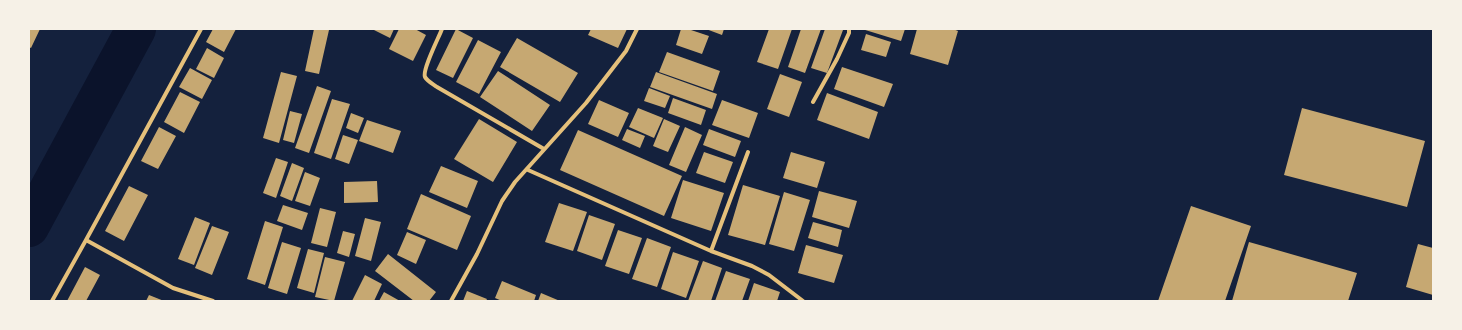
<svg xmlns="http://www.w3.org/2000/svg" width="1462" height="330" font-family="Signika,sans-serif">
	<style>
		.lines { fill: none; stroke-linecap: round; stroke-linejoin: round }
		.river { stroke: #0b132b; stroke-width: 40 }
		.building { fill: #c6a872 }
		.minor { stroke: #e5c07b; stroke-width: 4 }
	</style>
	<rect width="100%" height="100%" fill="#14213d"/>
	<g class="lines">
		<path class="river" d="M29,227L136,29"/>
	</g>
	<path class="building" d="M29,29H40L31,48L29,47Z
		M213,29H236L224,52L206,42Z
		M314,29L329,30L319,74L305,71Z
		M372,29H394L390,38Z
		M399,29H415L426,35L413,61L389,49Z
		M456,29L473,38L453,78L436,70Z
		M591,29H627L618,48L588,35Z
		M681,29H688L709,36L702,54L676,45Z
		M706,29H724L722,35Z
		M769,29H792L778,69L757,62Z
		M801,29H821L805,73L788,67Z
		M825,29L843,30L827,73L811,68Z
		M862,29H905L901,41Z
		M917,29H953L958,31L948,65L910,54Z
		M866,34L891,42L886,57L861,50Z
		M517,38L578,73L560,102L500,67Z
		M478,40L501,52L479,94L456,82Z
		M207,48L224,58L214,78L196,69Z
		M667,52L720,71L713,91L659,72Z
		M842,67L893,84L884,107L834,89Z
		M190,68L212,80L202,99L179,87Z
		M498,71L550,105L532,131L480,97Z
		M281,72L297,76L279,143L263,138Z
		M656,72L717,94L712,109L650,87Z
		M780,74L802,82L789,117L767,109Z
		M317,86L331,91L309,153L295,148Z
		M649,88L670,96L665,108L644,101Z
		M180,92L200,102L184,133L164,122Z
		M827,93L878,112L869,139L817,120Z
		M673,98L706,110L701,125L668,113Z
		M332,99L350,104L331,159L314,153Z
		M599,100L629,113L618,137L588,124Z
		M722,100L758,113L749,138L712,125Z
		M638,108L663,118L654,138L629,127Z
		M1302,108L1425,141L1407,207L1284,175Z
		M290,111L302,114L294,143L283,140Z
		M351,113L364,118L358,133L346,128Z
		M479,119L517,142L493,182L454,159Z
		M664,119L680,126L668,152L653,146Z
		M367,120L401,131L393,153L359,141Z
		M159,127L176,136L158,169L141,161Z
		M685,127L702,135L686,172L669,165Z
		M627,129L645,136L640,148L622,140Z
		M709,129L741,141L735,157L703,145Z
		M578,130L682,176L664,216L560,170Z
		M343,135L358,140L349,164L335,159Z
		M704,152L733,162L725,183L696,173Z
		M791,152L825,162L817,188L783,178Z
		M276,158L288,162L276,198L263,193Z
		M292,163L304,168L292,201L280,196Z
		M441,166L478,181L467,208L429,192Z
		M305,172L320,178L310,206L295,201Z
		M683,180L724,193L711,231L671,218Z
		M377,181L378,202L344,203V182Z
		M743,185L780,196L765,245L728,235Z
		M129,186L148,195L124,241L105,231Z
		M819,191L857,201L849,228L812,217Z
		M784,192L810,200L794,251L769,244Z
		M421,194L471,216L457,250L407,229Z
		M559,203L587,212L573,251L545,242Z
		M283,205L308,213L302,230L277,221Z
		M1191,206L1251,226L1225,301H1158Z
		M320,208L336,212L327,247L311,243Z
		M589,215L615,224L602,260L577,251Z
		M195,217L210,223L194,265L178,259Z
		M365,218L381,222L371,261L355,256Z
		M265,221L283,227L265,285L247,279Z
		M813,222L842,230L838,247L808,238Z
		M212,226L229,232L212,275L195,268Z
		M618,230L642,238L629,274L605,266Z
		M343,231L355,234L349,257L337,253Z
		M407,232L426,240L416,264L397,255Z
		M647,238L671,247L657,287L632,279Z
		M282,242L301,248L287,294L268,288Z
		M1249,242L1357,273L1348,301H1232Z
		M1418,244L1433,248V295L1406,287Z
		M806,245L843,255L834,283L798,273Z
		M308,249L324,253L314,293L297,288Z
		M673,252L699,261L686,298L661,289Z
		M388,254L436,292L429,301H414L375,271Z
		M325,257L345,262L334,301L315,297Z
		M703,261L722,268L711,301H688Z
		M85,267L100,275L86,301H67Z
		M726,271L750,279L742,301H715Z
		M365,275L382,284L374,301H352Z
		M502,281L536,295L534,301H502L495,298Z
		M754,283L780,292L777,301H748Z
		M467,291L487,299L486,301H463Z
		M384,292L400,301H379Z
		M541,293L560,301H538Z
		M149,295L164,301H146Z"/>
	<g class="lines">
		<path class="minor" d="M442,29C439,37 422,70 425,77C427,81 433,84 437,87L544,149
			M813,102L837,59L849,33V29
			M528,170L711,251L752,266L769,275L803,301
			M86,240L173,288L213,301
			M711,251L748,152
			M52,301L86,240L201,29
			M451,301L477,254L502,201L515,182L586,103L626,51L637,29"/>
	</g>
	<rect width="1462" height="330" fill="none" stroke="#f6f1e7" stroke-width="60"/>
</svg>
